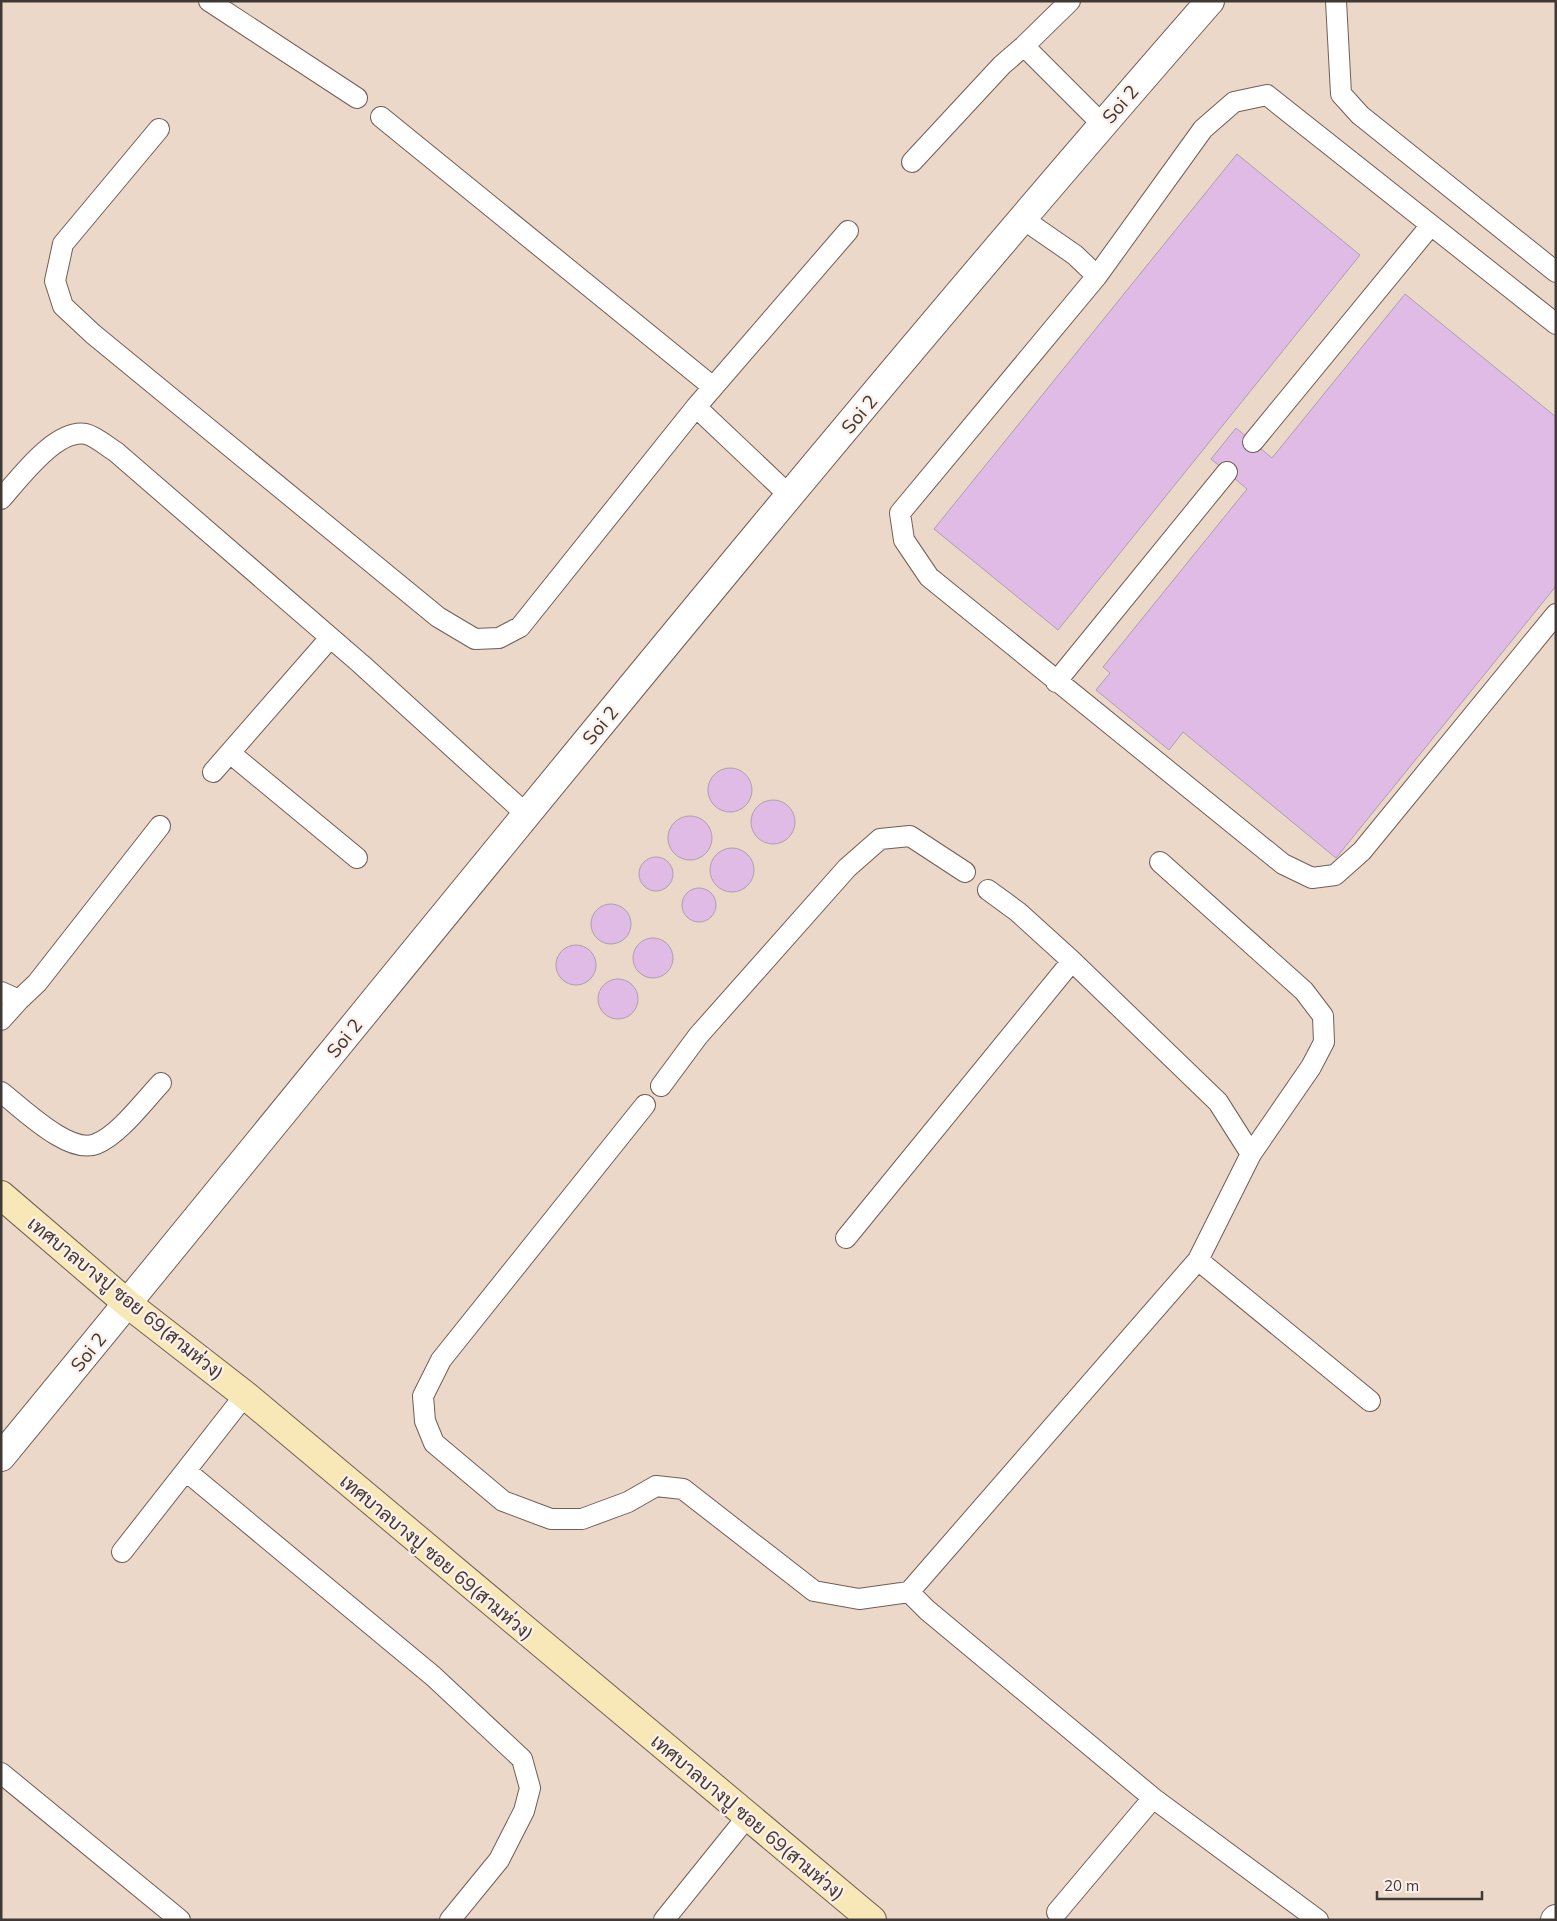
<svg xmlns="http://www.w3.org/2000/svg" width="1557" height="1921" font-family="Mulish,Sarabun,sans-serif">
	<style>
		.industrial { fill: #ebd8c8 }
		.building { fill: #dfbbe5; stroke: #ad9faf }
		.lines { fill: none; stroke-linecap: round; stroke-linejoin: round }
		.lane-casing { stroke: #715e56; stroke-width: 22 }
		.street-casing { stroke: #715e56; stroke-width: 30 }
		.secondary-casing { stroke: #715e56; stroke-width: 30 }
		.lane { stroke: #fff; stroke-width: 20 }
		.street { stroke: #fff; stroke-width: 28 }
		.secondary { stroke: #f8e8b7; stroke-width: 28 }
		.labels { text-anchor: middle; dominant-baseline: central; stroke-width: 4.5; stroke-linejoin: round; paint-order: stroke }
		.street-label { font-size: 19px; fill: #403834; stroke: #fdf0ea }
	</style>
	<rect width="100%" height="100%" fill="#f7e0d7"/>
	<path class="industrial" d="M1,1H1556V1920H1Z"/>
	<path class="building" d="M1237,154L1360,255L1058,630L934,529Z
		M1405,294L1556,417V586L1336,858L1183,732L1169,750L1096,690L1110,673L1103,667L1247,489L1211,459L1236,428L1272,458Z
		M708 790a22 22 0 1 1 44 0a22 22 0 1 1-44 0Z
		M751 822a22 22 0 1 1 44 0a22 22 0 1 1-44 0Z
		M668 838a22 22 0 1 1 44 0a22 22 0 1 1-44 0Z
		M710 870a22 22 0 1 1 44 0a22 22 0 1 1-44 0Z
		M639 874a17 17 0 1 1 34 0a17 17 0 1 1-34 0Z
		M682 905a17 17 0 1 1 34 0a17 17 0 1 1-34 0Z
		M591 924a20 20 0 1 1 40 0a20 20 0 1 1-40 0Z
		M633 958a20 20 0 1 1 40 0a20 20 0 1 1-40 0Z
		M556 965a20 20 0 1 1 40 0a20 20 0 1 1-40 0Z
		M598 999a20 20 0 1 1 40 0a20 20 0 1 1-40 0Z"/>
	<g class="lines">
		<g class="lane-casing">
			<path id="lane" d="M209,1L357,98
				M1070,1L1024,46L1102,124
				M1336,1L1341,94L1360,115L1556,272
				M381,117L713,387
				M159,129L63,244L55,281L63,306L93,334L438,617L475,639L499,638L520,627L696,407
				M912,162L1002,65L1024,46
				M1023,219L1075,255L1097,276L900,513L904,540L929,577L1283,864L1312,878L1335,875L1362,851L1556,614
				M1097,276L1203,129L1234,102L1267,95L1556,324
				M1253,442L1431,225
				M790,496L696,407L848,231
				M1,499C19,479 56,428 86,434C95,436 108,447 116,452L361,664L526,814
				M1056,682L1227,472
				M230,753L357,858
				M213,772L330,638
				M1160,862L1304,991L1323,1016L1324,1042L1311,1067L1251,1154
				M988,890L1018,912L1072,961L1218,1102L1251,1154L1198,1260L909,1592L927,1610L1153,1798L1318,1920
				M1,992L19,1000L37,983L160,826
				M1,1020L19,1000
				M661,1086L698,1036L847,868L880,839L910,836L965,872
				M1,1092C22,1108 69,1155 96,1144C119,1135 144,1101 161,1083
				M645,1105L441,1360L423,1396L425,1421L434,1443L503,1501L551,1519H582L628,1502L656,1486L683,1489L814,1591L859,1599L909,1592
				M846,1238L1072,961
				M1198,1260L1370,1401
				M186,1471L433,1676L522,1759L530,1788L524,1811L499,1860L450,1920
				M122,1552L245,1395
				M1,1773L180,1920
				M1057,1912L1153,1798
				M664,1920L747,1817"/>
		</g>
		<g class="street-casing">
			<path id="street" d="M1,1457C402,970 795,476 1210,1
				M1555,1920L1556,1919"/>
		</g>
		<g class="secondary-casing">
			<path id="secondary" d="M1,1195L128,1304L245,1395L872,1920"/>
		</g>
		<use href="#lane" class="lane"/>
		<use href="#street" class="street"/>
		<use href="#secondary" class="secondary"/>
	</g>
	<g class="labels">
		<g class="street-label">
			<text transform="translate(1120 104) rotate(-49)">Soi 2</text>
			<text transform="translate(859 414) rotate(-50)">Soi 2</text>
			<text transform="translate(600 725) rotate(-50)">Soi 2</text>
			<text transform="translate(344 1038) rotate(-51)">Soi 2</text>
			<text transform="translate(126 1298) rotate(39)">เทศบาลบางปู ซอย 69(สามห่วง)</text>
			<text transform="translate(88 1352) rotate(-51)">Soi 2</text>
			<text transform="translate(437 1557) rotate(40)">เทศบาลบางปู ซอย 69(สามห่วง)</text>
			<text transform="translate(748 1817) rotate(40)">เทศบาลบางปู ซอย 69(สามห่วง)</text>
		</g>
	</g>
	<rect width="1557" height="1921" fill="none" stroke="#403834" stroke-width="5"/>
	<path d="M1377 1891v8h105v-8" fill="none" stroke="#403834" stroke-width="2.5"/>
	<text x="1384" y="1891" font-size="15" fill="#403834" stroke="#fdf0ea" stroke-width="4" paint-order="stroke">20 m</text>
</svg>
